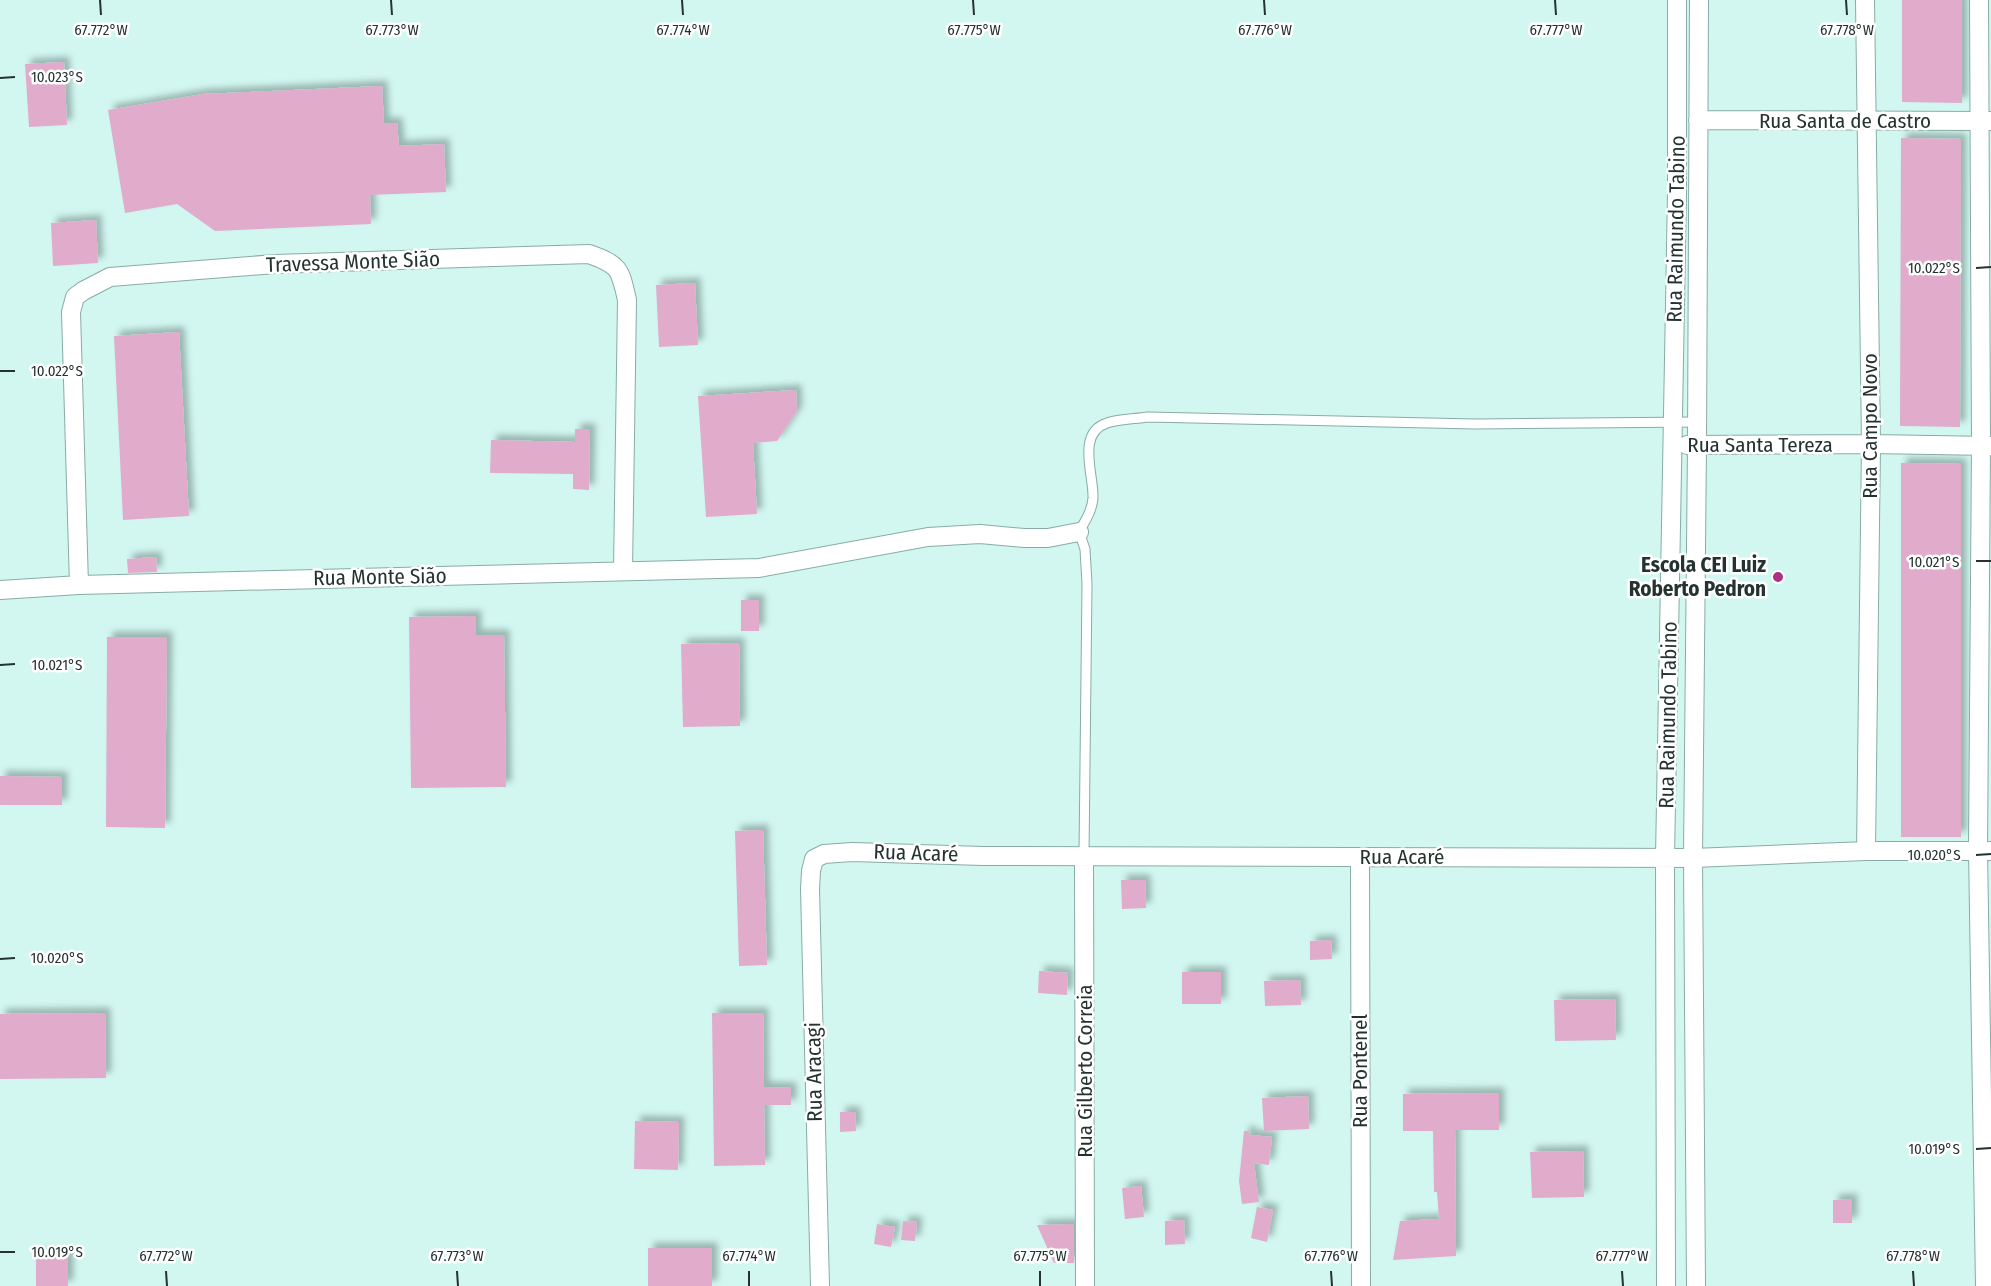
<svg xmlns="http://www.w3.org/2000/svg" width="1991" height="1286" font-family="'Fira Sans Condensed',sans-serif">
	<style>
		.building { fill: #e1accc; filter: url(#shadow) }
		.lines { fill: none; stroke-linecap: round; stroke-linejoin: round }
		.lane-casing { stroke: #88aca5; stroke-width: 11 }
		.street-casing { stroke: #88aca5; stroke-width: 20 }
		.lane { stroke: #fff; stroke-width: 9 }
		.street { stroke: #fff; stroke-width: 18 }
		.ticks { fill: none; stroke: #243330; stroke-width: 2 }
		.poi-dot { fill: #aa3185; stroke: #fff; stroke-width: 2 }
		.labels { text-anchor: middle; dominant-baseline: central; stroke-width: 5; stroke-linejoin: round; paint-order: stroke }
		.street-label { font-size: 21px; fill: #243330; stroke: #fff }
		.poi-label { font-size: 21px; font-weight: bold; fill: #243330; stroke: #fff; text-anchor: end }
		.ticks-label { font-size: 15px; text-anchor: middle; fill: #243330; stroke: #fff; stroke-width: 5; stroke-linejoin: round; paint-order: stroke }
	</style>
	<defs>
		<filter id="shadow"><feDropShadow dx="5.5" dy="-5.5" stdDeviation="3" flood-color="#0004"/></filter>
	</defs>
	<rect width="100%" height="100%" fill="#d1f7f0"/>
	<path class="building" d="M1902,0H1962V103L1902,102Z
		M64,62L67,125L29,127L25,64Z
		M382,86L384,123H397L399,146L444,144L446,192L370,195L371,224L215,231L177,204L125,213L108,110L203,94Z
		M1901,138L1961,139L1960,427L1900,426Z
		M96,220L98,263L53,266L51,223Z
		M695,283L698,345L659,347L656,285Z
		M179,332L189,516L123,520L114,336Z
		M796,390L797,411L777,441L753,443L757,514L706,517L698,396Z
		M575,429H590L589,490L573,489V474L490,473L491,440L575,442Z
		M1901,463L1961,464V837H1901Z
		M156,557L157,572L128,573L127,559Z
		M741,600H759V631H741Z
		M476,616V635H504L506,787L411,788L409,617Z
		M107,637H167L165,828L106,827Z
		M739,643L740,726L683,727L681,644Z
		M0,776L62,777V805H0Z
		M763,830L767,965L739,966L735,831Z
		M1121,880H1145L1146,908L1122,909Z
		M1331,940L1332,959L1310,960V941Z
		M1039,971L1068,973L1067,995L1038,993Z
		M1182,972H1221V1004H1182Z
		M1300,980L1301,1005L1265,1006L1264,981Z
		M1615,999L1616,1040L1555,1041L1554,1000Z
		M105,1013L106,1078L0,1079V1014Z
		M712,1013H763L764,1087L791,1088V1105H764L765,1165L714,1166Z
		M1499,1093V1130H1455L1456,1256L1393,1260L1400,1221L1439,1219L1437,1192H1434L1433,1131H1403V1094Z
		M1308,1096L1309,1129L1264,1131L1262,1098Z
		M840,1112H855L856,1131L840,1132Z
		M635,1121L679,1122L678,1170L634,1169Z
		M1244,1131H1249L1250,1135L1272,1137L1269,1165L1254,1163L1259,1202L1242,1204L1239,1181Z
		M1583,1151L1584,1197L1532,1198L1530,1152Z
		M1141,1186L1144,1217L1125,1219L1122,1188Z
		M1852,1199V1223H1833V1200Z
		M1257,1207L1273,1210L1267,1242L1251,1238Z
		M1184,1220L1185,1244L1165,1245V1221Z
		M903,1221L917,1222L915,1241L901,1240Z
		M877,1224L895,1227L891,1247L874,1244Z
		M1074,1224V1263H1054L1037,1225Z
		M648,1248H712V1286H648Z
		M36,1255H68V1286H36Z"/>
	<g class="lines">
		<g class="lane-casing">
			<path id="lane" d="M1084,855L1087,584L1085,549L1079,532C1085,521 1092,511 1093,498C1094,475 1076,433 1107,423C1119,419 1135,419 1148,417L1475,424L1697,422"/>
		</g>
		<g class="street-casing">
			<path id="street" d="M1865,0L1871,444L1866,851
				M1979,0L1981,446L1978,850L1985,1286
				M1698,120L1990,121
				M1687,445L1871,444L1991,446
				M79,585L71,312L75,297L83,291L110,277L275,264L589,254C620,265 620,269 627,300L623,571
				M0,590L79,585L759,568L928,537L980,534L1024,538H1048L1079,532
				M1084,855L1085,1286
				M1360,857L1361,1286
				M820,1286L810,889L811,871L814,859L824,854L852,852L983,856L1693,858L1866,851H1991
				M1666,1286L1665,857L1677,193V0
				M1696,1286L1693,858L1697,445L1699,0"/>
		</g>
		<use href="#lane" class="lane"/>
		<use href="#street" class="street"/>
	</g>
	<path class="ticks" d="M100,0L101,15M391,0L392,15M682,0L683,15M973,0L974,15M1264,0L1265,15M1555,0L1556,15M1846,0L1847,15M0,78L15,77M1976,268L1991,267M0,371H15M1976,561H1991M0,665L15,664M1976,855L1991,854M0,959L15,958M1976,1149L1991,1148M0,1252H15M166,1271L167,1286M457,1271L458,1286M749,1271V1286M1040,1271V1286M1331,1271L1332,1286M1622,1271L1623,1286M1913,1271L1914,1286"/>
	<circle class="poi-dot" cx="1778" cy="577" r="6"/>
	<g class="labels">
		<g class="street-label">
			<text x="1845" y="121">Rua Santa de Castro</text>
			<text transform="translate(1676 229) rotate(-89)">Rua Raimundo Tabino</text>
			<text transform="translate(353 262) rotate(-2)">Travessa Monte Sião</text>
			<text transform="translate(1870 426) rotate(-90)">Rua Campo Novo</text>
			<text x="1760" y="445">Rua Santa Tereza</text>
			<text transform="translate(380 577) rotate(-1)">Rua Monte Sião</text>
			<text transform="translate(1668 715) rotate(-89)">Rua Raimundo Tabino</text>
			<text transform="translate(916 853) rotate(2)">Rua Acaré</text>
			<text x="1402" y="857">Rua Acaré</text>
			<text transform="translate(1085 1071) rotate(-90)">Rua Gilberto Correia</text>
			<text transform="translate(1360 1071) rotate(-90)">Rua Pontenel</text>
			<text transform="translate(814 1072) rotate(-91)">Rua Aracagi</text>
		</g>
		<g class="poi-label">
			<text x="1766" y="565">Escola CEI Luiz<tspan x="1766" dy="24">Roberto Pedron</tspan></text>
		</g>
	</g>
	<g class="ticks-label">
		<text x="101" y="35">67.772°W</text>
		<text x="392" y="35">67.773°W</text>
		<text x="683" y="35">67.774°W</text>
		<text x="974" y="35">67.775°W</text>
		<text x="1265" y="35">67.776°W</text>
		<text x="1556" y="35">67.777°W</text>
		<text x="1847" y="35">67.778°W</text>
		<text x="57" y="82">10.023°S</text>
		<text x="1934" y="273">10.022°S</text>
		<text x="57" y="376">10.022°S</text>
		<text x="1934" y="567">10.021°S</text>
		<text x="57" y="670">10.021°S</text>
		<text x="1934" y="860">10.020°S</text>
		<text x="57" y="963">10.020°S</text>
		<text x="1934" y="1154">10.019°S</text>
		<text x="57" y="1257">10.019°S</text>
		<text x="166" y="1261">67.772°W</text>
		<text x="457" y="1261">67.773°W</text>
		<text x="749" y="1261">67.774°W</text>
		<text x="1040" y="1261">67.775°W</text>
		<text x="1331" y="1261">67.776°W</text>
		<text x="1622" y="1261">67.777°W</text>
		<text x="1913" y="1261">67.778°W</text>
	</g>
</svg>
